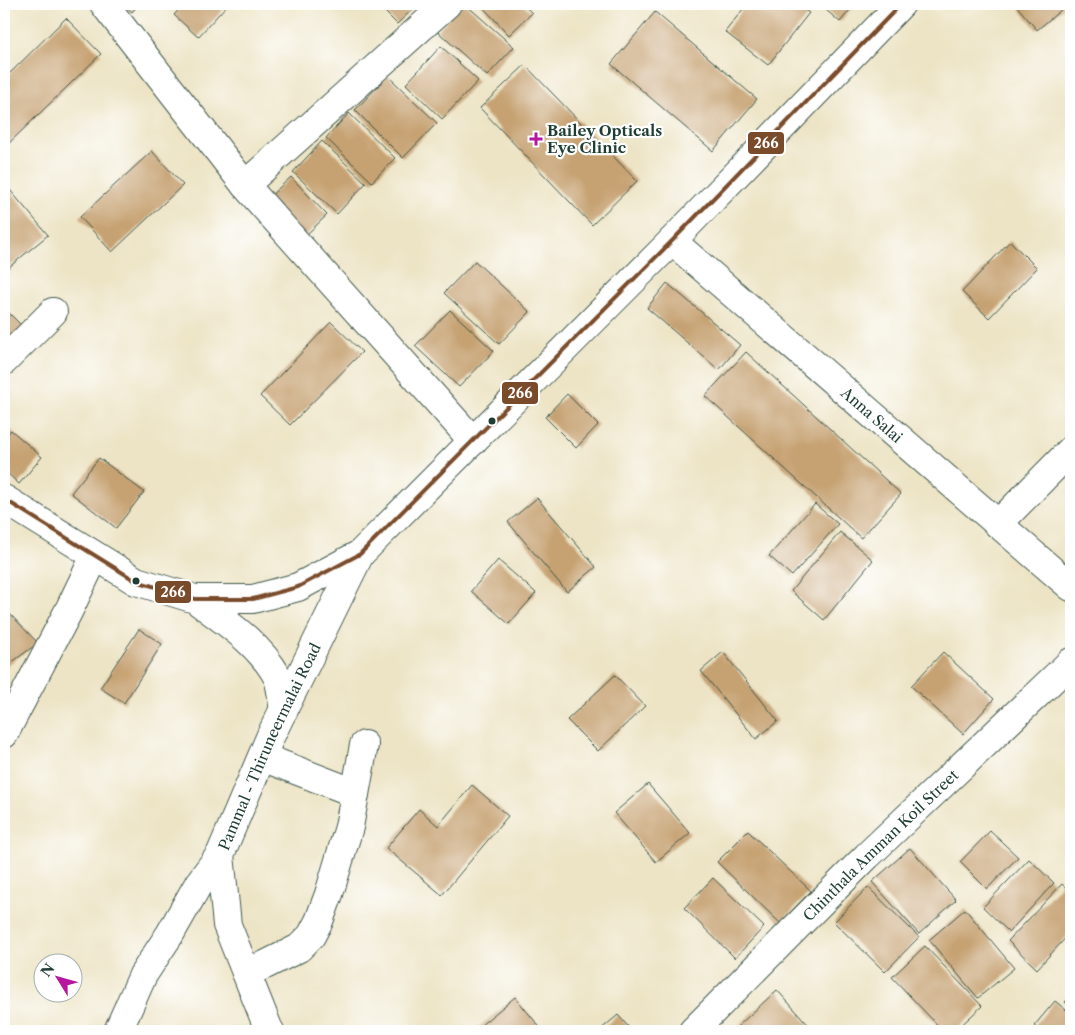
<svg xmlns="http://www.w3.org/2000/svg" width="1075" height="1035" font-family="'Libre Caslon Text',serif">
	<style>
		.building { fill: #c6a272 }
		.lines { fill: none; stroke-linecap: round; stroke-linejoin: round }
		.minor-casing { stroke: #3e564a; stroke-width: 30 }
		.major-casing { stroke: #3e564a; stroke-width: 30 }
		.minor { stroke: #fff; stroke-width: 28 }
		.major { stroke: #fff; stroke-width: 28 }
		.bus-1-casing { stroke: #fff; stroke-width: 8 }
		.bus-1 { stroke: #7a4b2a; stroke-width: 4 }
		.poi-dot { fill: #b5179e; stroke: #fff; stroke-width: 2 }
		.bus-dot { fill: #1f3d34; stroke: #fff; stroke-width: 2 }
		.labels { text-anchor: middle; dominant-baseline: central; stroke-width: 4.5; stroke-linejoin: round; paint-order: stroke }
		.poi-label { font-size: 15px; font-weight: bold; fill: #1f3d34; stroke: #fff; text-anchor: start }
		.street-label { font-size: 15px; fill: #1f3d34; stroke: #fff }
		.line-badge { stroke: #fff; stroke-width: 2 }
		.badge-label { font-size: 14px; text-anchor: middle; font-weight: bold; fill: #fff }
	</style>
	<rect width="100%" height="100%" fill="#fff"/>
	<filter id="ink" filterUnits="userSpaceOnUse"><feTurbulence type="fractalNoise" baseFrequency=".02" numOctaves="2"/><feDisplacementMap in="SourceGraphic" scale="10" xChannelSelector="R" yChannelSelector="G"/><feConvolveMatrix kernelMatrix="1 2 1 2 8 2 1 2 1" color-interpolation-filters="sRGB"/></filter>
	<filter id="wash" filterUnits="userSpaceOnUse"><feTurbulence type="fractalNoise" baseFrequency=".0096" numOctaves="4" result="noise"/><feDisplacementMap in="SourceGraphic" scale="20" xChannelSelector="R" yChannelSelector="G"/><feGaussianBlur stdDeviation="1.12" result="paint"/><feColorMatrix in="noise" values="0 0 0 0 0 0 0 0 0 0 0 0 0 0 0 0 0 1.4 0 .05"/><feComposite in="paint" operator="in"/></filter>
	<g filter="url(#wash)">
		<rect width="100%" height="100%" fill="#ede4c5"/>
		<g id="blocks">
			<path class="building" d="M123,4H139L132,12Z
				M184,4H228L198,37L174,15Z
				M377,4H418L397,24Z
				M461,4H465L514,47L487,76L437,31Z
				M480,4H522L532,13L509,35Z
				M747,4H796L809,13L768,65L725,32Z
				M819,4H855L840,22Z
				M1015,4H1068L1037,30Z
				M655,12L757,99L713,151L611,64Z
				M66,18L101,54L4,148V79Z
				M441,46L478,81L442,119L406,84Z
				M525,65L637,181L592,225L480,108Z
				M388,76L437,123L403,158L355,110Z
				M349,113L395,158L372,182L326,138Z
				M322,141L366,183L337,214L293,172Z
				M152,151L183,185L112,252L80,217Z
				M291,177L327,215L304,237L268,198Z
				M4,183L48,235L8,268L4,263Z
				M1010,241L1037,268L989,318L962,292Z
				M475,261L530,312L499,344L444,293Z
				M667,283L740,345L719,370L647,308Z
				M4,308L24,328L4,348Z
				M450,310L494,351L459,387L415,346Z
				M331,322L362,352L290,425L260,396Z
				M746,352L901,494L861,538L705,396Z
				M567,394L598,425L576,448L545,417Z
				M11,430L42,457L19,484L4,470V438Z
				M99,458L144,492L116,528L71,493Z
				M537,498L596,567L567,592L508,522Z
				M815,504L838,524L792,576L769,556Z
				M840,532L873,560L824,620L791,591Z
				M498,560L536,593L509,624L471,591Z
				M4,608L38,643L4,668Z
				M139,629L162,644L124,703L100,688Z
				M723,652L778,721L756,739L701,671Z
				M943,652L994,699L963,734L911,686Z
				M615,675L645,706L598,751L567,720Z
				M648,784L690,833L656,862L614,813Z
				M472,785L508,816L442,895L386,848L419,809L438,826Z
				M748,831L811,891L780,923L717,862Z
				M990,831L1018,857L987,889L960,862Z
				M910,848L956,900L919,934L872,882Z
				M1029,859L1054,883L1009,932L983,907Z
				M713,878L764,927L735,958L684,908Z
				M1062,884L1071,893V932L1037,969L1008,941Z
				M868,887L919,937L885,972L834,922Z
				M965,909L1014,968L978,998L929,940Z
				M925,946L982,1006L955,1031H943L892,977Z
				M777,990L814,1031H738L736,1028Z
				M1071,996V1008L1065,1002Z
				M515,997L543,1031H474Z
				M1055,1001L1071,1014V1031H1040L1034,1026Z
				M618,1015L632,1031H599Z"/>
		</g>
	</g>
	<g filter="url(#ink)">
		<use href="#blocks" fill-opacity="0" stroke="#3e564a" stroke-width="1"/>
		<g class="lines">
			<g class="minor-casing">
				<g id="minor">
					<path d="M104,4L245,185L473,441"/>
					<path d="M245,185L447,4"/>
					<path id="s1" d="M672,241L1071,587"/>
					<path d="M4,361L53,312"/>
					<path d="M998,524L1071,450"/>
					<path d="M4,734L69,610L95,556"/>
					<path d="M262,757L355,793"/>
					<path d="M246,972L265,965L299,948L311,936L319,921L329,894L349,827L364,745"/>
					<path d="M118,1031L143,975L170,934L199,883L220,855"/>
					<path id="s2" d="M270,1031L269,1030L227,925L220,855L271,735L360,554"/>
					<path id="s3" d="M693,1031L867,856L1071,662"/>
				</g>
			</g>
			<g class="major-casing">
				<path id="major" d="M4,499L136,581L195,599H253L298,587L360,554L672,241L901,4
					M195,599C224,621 259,643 277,676C281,684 282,700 284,710"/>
			</g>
			<use href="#minor" class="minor"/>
			<use href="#major" class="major"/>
			<g class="bus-1-casing">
				<path id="bus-1" d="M4,499L136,581L195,599H253L298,587L360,554L672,241L901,4"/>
			</g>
			<use href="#bus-1" class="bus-1"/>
		</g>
	</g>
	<path class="poi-dot" d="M533.5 131.5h5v5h5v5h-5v5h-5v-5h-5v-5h5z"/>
	<g class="bus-dot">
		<circle cx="492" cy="421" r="4.5"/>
		<circle cx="136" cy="581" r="4.5"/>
	</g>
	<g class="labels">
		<g class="poi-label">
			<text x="547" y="130">Bailey Opticals<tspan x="547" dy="17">Eye Clinic</tspan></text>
		</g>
		<g class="street-label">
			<text stroke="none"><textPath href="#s1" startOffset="265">Anna Salai</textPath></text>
			<text stroke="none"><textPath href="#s2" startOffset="304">Pammal - Thiruneermalai Road</textPath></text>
			<text stroke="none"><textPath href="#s3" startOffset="264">Chinthala Amman Koil Street</textPath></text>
		</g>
	</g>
	<g class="line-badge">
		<rect x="747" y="131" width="38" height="24" rx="5" fill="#7a4b2a"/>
		<rect x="501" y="381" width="38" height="24" rx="5" fill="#7a4b2a"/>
		<rect x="154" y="580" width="38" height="24" rx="5" fill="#7a4b2a"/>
	</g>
	<g class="badge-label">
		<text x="766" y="148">266</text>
		<text x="520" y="398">266</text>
		<text x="173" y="597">266</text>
	</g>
	<rect width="1075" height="1035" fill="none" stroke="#fff" stroke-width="20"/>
	<g transform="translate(58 978) rotate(307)"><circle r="24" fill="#ffffff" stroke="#a5b1ae"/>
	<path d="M0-4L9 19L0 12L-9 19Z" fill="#b5179e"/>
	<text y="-8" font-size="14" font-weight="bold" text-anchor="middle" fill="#1f3d34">N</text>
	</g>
</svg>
